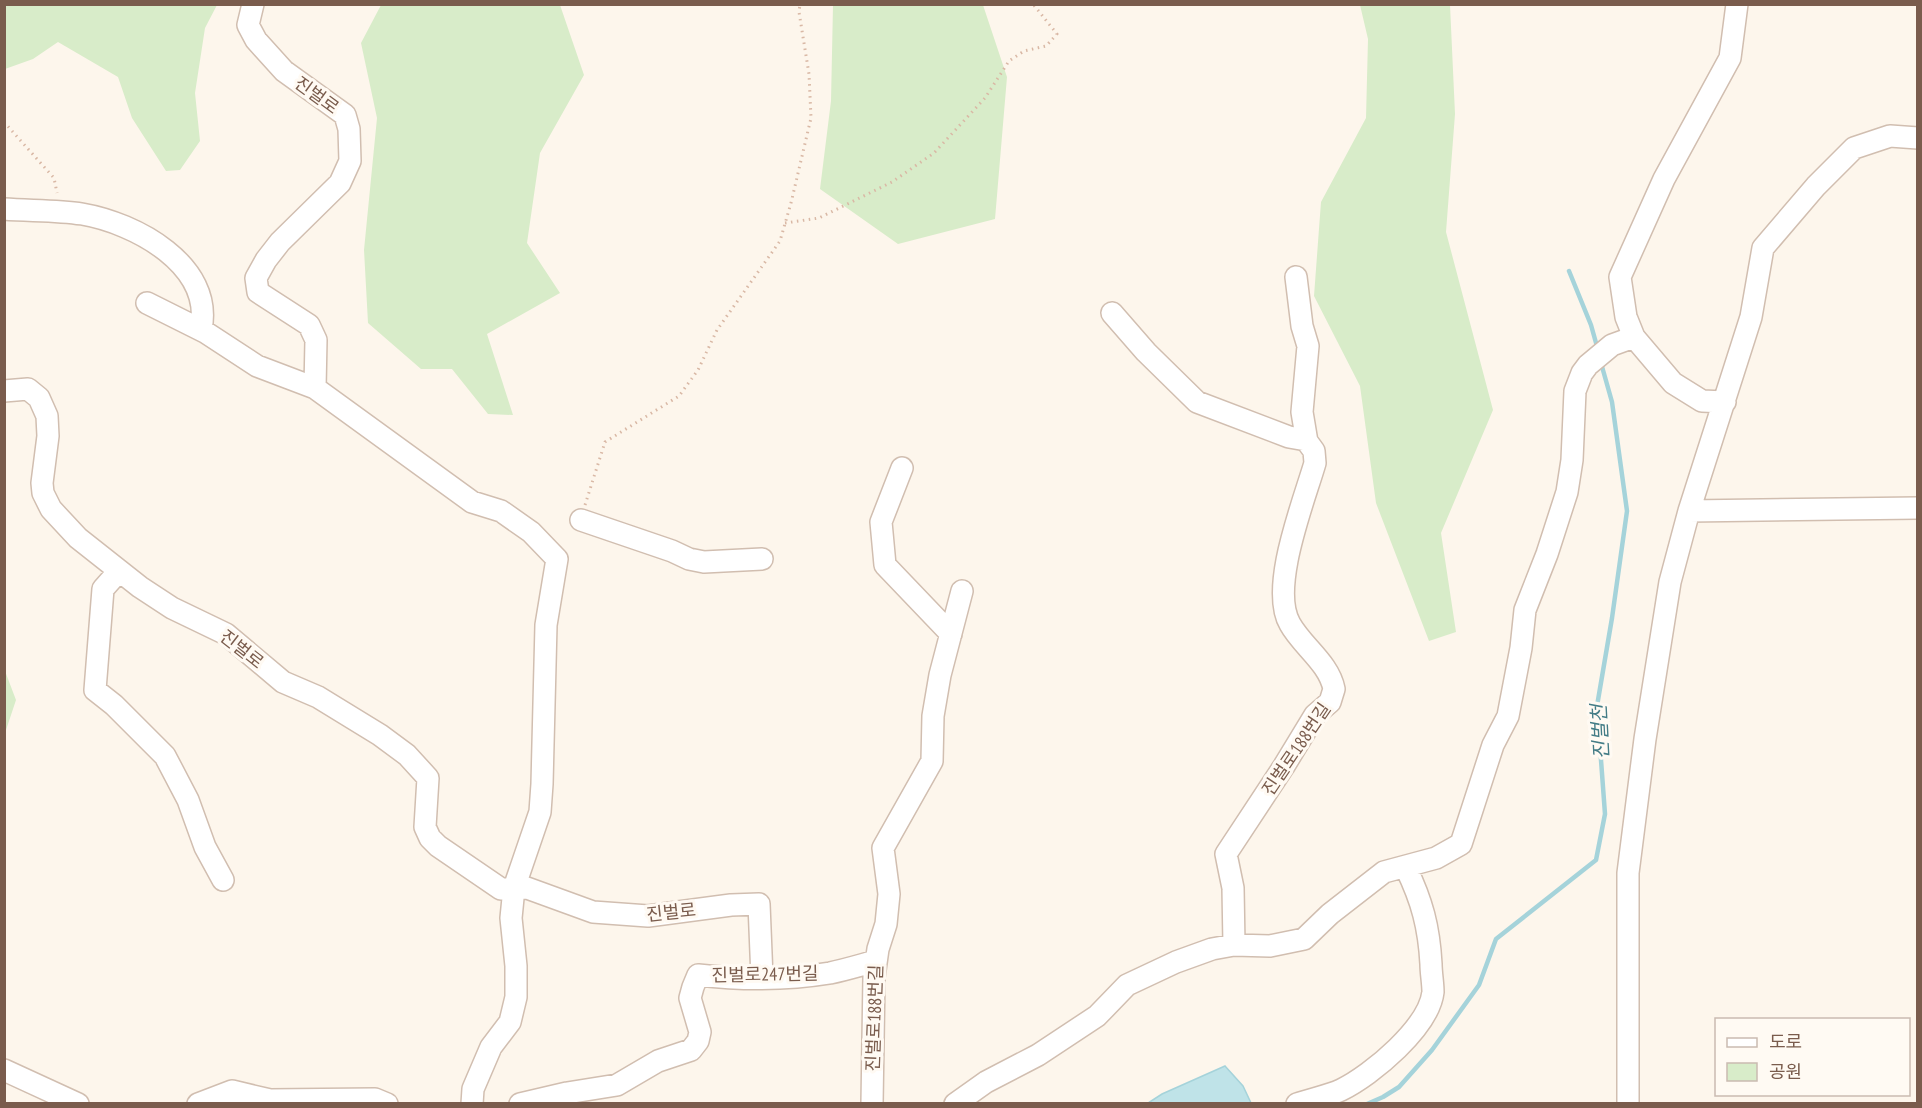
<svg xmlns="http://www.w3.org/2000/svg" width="1922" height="1108" font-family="'PT Sans Narrow','Noto Sans KR',sans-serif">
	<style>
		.green { fill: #d8ecc9 }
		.water { fill: #bfe3e8; stroke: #a5d3da; stroke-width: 1.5 }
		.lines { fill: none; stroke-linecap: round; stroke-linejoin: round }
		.stream { stroke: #a5d3da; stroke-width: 4.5 }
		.minor-casing { stroke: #d1beb0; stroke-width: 24 }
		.path { stroke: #d9b8a5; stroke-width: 3; stroke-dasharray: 1.5 4.5; stroke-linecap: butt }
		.minor { stroke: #fff; stroke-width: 21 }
		.labels { text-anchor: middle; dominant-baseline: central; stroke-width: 6; stroke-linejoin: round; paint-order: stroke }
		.street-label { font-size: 18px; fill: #7a5c4d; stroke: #fffaf3 }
		.water-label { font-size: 20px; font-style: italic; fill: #437c86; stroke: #fffaf3 }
	</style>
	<rect width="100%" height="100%" fill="#fdf6ec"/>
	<path class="green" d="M4,5H217L205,28L195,93L200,141L180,170L166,171L132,118L118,77L58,42L33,59L5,69Z
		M381,5H560L584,75L540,153L527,243L560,293L487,334L513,415L488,414L452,369H421L368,323L364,250L377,118L361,43Z
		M833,5H983L1007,77L995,219L898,244L820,189L831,101Z
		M1360,5H1450L1455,114L1446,232L1493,410L1441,533L1456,632L1429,641L1376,503L1360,386L1314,296L1321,202L1366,118L1368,39Z
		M5,671L16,700L5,733Z"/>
	<path class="water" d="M1225,1066L1243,1086L1251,1103H1148L1162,1094Z"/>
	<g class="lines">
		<path class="stream" d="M1569,271L1591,325L1598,350
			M1367,1104L1383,1097L1399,1087L1432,1050L1479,985L1496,939L1596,860L1605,814L1597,706L1612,618L1627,511L1612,402L1601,363"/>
		<g class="minor-casing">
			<path id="minor" d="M253,4L248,25L256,40L284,71L345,115L349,129L350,161L340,183L280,242L266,260L256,278L258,292L309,325L316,340L315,388
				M4,209C30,211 57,210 82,214C135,223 214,265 201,329
				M1296,277L1302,326L1308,346L1302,412L1307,442
				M147,303L205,332L257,366L315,388L472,502L501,511L531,532L557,559L546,625L542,784L540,812L514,888L511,918L516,966V997L510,1022L491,1047L473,1089L472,1104
				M1112,313L1146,352L1197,402L1289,437L1306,440L1314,451L1315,463C1304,501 1269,588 1290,624C1302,646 1329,663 1334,689L1330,702L1315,715L1284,766L1226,854L1233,888L1234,945
				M1634,337L1673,383L1702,401L1725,402
				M4,391L28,389L39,398L47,416L48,436L42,483L43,493L51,509L78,538L140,587L172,608L226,634L283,682L318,697L380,735L407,755L428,778L425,827L430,838L438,846L501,889L527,888L593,912L648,916L731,905L759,904L762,978
				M902,468L881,522L885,565L951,634
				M1689,511L1918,508
				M581,520L672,551L689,559L704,562L762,559
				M119,571L103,589L95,690L114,705L165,756L188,800L205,847L223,880
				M4,1070L78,1104
				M198,1104L232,1091L270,1100L375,1099L387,1104
				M520,1104L567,1093L617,1085L658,1061L691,1050L698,1041L700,1032L690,998L693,987L698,975C742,980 787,980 830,973C845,970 861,965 876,961
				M872,1104L874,977L878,949L886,924L889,894L883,848L932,761L933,716L940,675L962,591
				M955,1104L986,1082L1038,1055L1097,1016L1127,985L1176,962L1212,949L1234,945L1270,946L1304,939L1330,914L1384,872L1436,858L1461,844L1493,745L1508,716L1521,648L1525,610L1547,554L1567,492L1572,460L1575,391L1582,373L1588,365L1612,345L1634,337L1626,317L1620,277L1664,179L1730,58L1737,4
				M1297,1104C1311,1099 1328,1096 1341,1090C1372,1075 1429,1027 1433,992C1433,983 1431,973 1431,964C1429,927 1422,901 1406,868
				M1628,1104V873L1645,739L1670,582L1689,511L1751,317L1763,248L1816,186L1854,148L1890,136L1918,138"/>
		</g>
		<path class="path" d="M4,122L54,178L57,193
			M785,223L819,218L892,182L934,153L985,98L1009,61L1024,51L1046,46L1057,34L1033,4
			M585,505L605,442L679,396L698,370L717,330L780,241L791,203L811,118L809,74L799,12L800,4"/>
		<use href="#minor" class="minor"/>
	</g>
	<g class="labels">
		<g class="street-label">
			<text transform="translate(317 95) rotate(36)">진벌로</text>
			<text transform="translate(242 649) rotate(38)">진벌로</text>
			<text transform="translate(1296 749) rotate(-56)">진벌로188번길</text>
			<text transform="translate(671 912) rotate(-6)">진벌로</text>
			<text transform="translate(765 974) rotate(-1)">진벌로247번길</text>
			<text transform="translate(874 1018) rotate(-88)">진벌로188번길</text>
		</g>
		<g class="water-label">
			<text transform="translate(1600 732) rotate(-93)">진벌천</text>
		</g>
	</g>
	<rect width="1922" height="1108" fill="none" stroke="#7a5c4d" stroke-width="12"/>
	<rect x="1715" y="1018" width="195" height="78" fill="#fffaf3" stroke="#cabbb1" stroke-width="1.5"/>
	<rect x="1727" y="1038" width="30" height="9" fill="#ffffff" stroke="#cabbb1" stroke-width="1.5"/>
	<text x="1769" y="1048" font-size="18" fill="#7a5c4d">도로</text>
	<rect x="1727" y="1063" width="30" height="18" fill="#d8ecc9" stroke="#cabbb1" stroke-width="1.5"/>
	<text x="1769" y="1078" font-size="18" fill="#7a5c4d">공원</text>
</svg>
